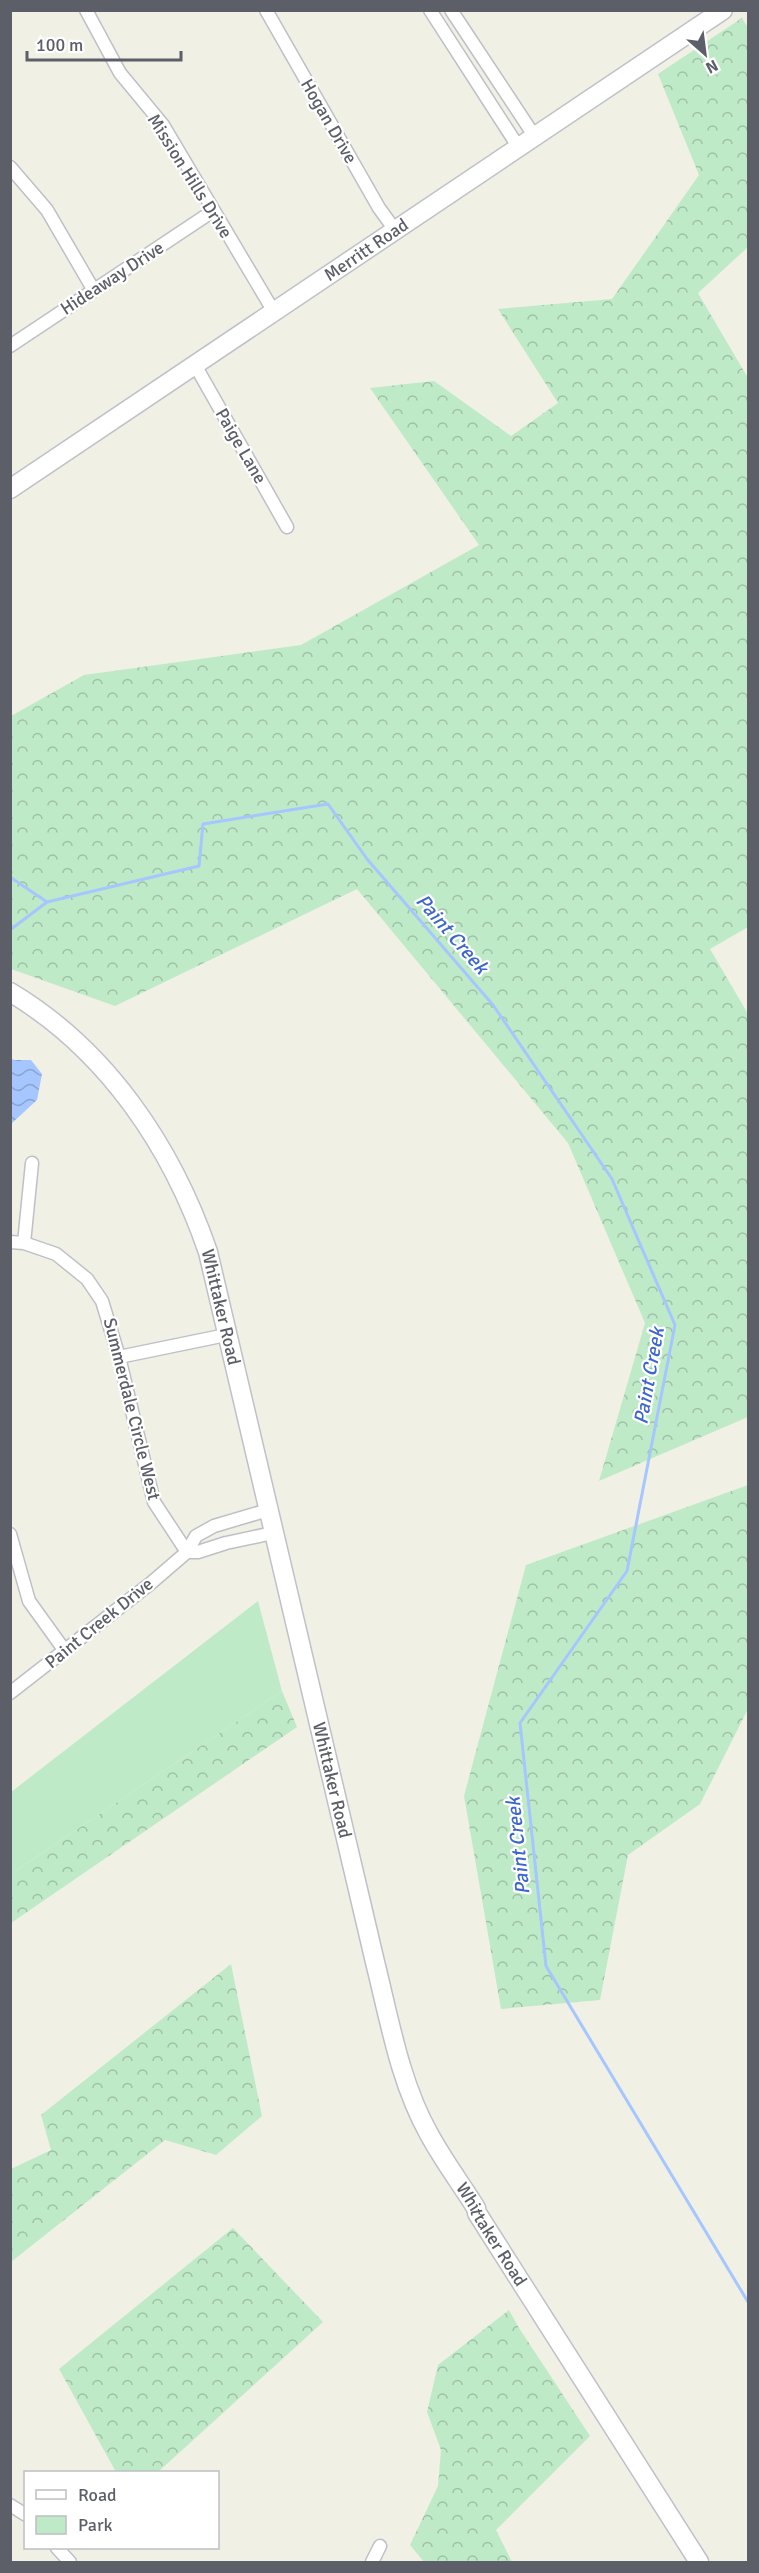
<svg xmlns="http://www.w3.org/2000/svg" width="759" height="2573" font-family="Signika,sans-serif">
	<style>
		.green { fill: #bfeac8 }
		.forest { fill: url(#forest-crowns) }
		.water { fill: url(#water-waves) }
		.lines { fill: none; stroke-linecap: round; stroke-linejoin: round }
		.stream { stroke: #a6c6ff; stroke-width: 3 }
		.street-casing { stroke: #bec0c7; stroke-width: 15 }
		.secondary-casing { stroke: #bfc1c9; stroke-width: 21 }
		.street { stroke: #fff; stroke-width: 12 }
		.secondary { stroke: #fff; stroke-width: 18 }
		.labels { text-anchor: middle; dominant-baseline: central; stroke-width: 4.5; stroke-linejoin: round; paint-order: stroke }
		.street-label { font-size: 18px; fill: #5c5f67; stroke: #fff }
		.water-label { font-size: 20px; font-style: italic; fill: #3d66ce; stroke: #fff }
	</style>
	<defs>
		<pattern id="forest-crowns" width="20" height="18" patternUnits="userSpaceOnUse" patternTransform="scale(1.5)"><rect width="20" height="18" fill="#bfeac8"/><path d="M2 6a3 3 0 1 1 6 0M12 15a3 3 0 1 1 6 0" fill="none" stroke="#9ec1a6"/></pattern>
		<pattern id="water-waves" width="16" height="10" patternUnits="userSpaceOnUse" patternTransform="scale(1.5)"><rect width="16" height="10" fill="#a6c6ff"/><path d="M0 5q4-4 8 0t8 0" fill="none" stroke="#8aa4d2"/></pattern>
	</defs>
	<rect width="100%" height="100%" fill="#f0f0e5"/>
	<path class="green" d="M258,1601L282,1691L11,1874V1792Z"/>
	<path class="forest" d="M742,18L748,28V247L698,293L748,378V927L710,949L748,1014V1417L599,1481L645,1323L568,1143L357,889L115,1006L11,969V716L84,675L301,645L479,545L370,388L434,381L511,436L558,403L498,309L612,299L699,175L658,74Z
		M748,1485V1709L700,1804L628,1855L600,2000L501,2009L464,1796L526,1565Z
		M282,1691L297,1727L11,1923V1874Z
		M231,1964L262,2116L216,2155L165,2140L11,2262V2169L51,2150L41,2115Z
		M233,2228L323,2322L158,2472H116L59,2369Z
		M509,2310L519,2328L590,2436L496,2530L512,2562H424L410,2545L438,2486L441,2450L427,2412L438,2365Z"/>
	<path class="water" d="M10,1058L14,1060H31L42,1074L37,1100L11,1124Z"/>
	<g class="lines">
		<path class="stream" d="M10,877L47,902
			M10,930L47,902L199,866L203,824L328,804L367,859L493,1005L612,1179L675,1325L627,1571L520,1723L546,1966L748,2302"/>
		<g class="street-casing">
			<path id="street" d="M86,10L120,73L163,125L274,312
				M266,10L379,208L395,230
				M430,10L519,148
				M451,10L535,137
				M10,167L47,210L93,289
				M10,346L213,211
				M195,365L287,527
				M10,1242L24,1243L56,1254L87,1279L102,1301L119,1357L154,1502L187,1552
				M24,1243L32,1163
				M119,1357L226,1335
				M10,1534L29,1601L65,1651
				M187,1552H198L226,1543L273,1533
				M10,1693L151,1583L187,1552L196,1536L214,1526L268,1510
				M10,2505L26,2515
				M57,2548L70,2562
				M372,2562L380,2546"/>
		</g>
		<g class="secondary-casing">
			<g id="secondary">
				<path id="s1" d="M10,489L723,10"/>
				<path id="s2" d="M10,992C107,1050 172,1147 208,1252L375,1962C389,2018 400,2083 429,2134C443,2160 461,2184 476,2208L477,2213L699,2562"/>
			</g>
		</g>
		<use href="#street" class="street"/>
		<use href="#secondary" class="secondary"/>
	</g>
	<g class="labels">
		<g class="street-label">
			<text transform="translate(329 121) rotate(60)">Hogan Drive</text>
			<text transform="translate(190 176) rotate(58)">Mission Hills Drive</text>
			<text stroke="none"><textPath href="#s1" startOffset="429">Merritt Road</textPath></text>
			<text transform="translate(112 278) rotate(-33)">Hideaway Drive</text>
			<text transform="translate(241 446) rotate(60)">Paige Lane</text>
			<text stroke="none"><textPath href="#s2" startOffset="390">Whittaker Road</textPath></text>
			<text transform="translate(132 1409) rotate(76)">Summerdale Circle West</text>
			<text transform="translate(99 1623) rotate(-39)">Paint Creek Drive</text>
			<text stroke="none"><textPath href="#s2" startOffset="876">Whittaker Road</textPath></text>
			<text stroke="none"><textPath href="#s2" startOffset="1362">Whittaker Road</textPath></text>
		</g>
		<g class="water-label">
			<text transform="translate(452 934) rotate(49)">Paint Creek</text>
			<text transform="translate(649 1376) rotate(-80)">Paint Creek</text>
			<text transform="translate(518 1846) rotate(-96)">Paint Creek</text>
		</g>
	</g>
	<rect width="759" height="2573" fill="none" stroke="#5c5f67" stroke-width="24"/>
	<rect x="24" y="2471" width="195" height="78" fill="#ffffff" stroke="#bebfc2" stroke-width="1.5"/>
	<rect x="36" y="2490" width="30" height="9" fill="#ffffff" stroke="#bebfc2" stroke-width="1.5"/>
	<text x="78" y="2501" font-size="18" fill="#5c5f67">Road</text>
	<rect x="36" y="2516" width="30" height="18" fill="#bfeac8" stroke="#bebfc2" stroke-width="1.5"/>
	<text x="78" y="2531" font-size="18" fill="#5c5f67">Park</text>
	<g transform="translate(705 54) rotate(152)" stroke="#ffffff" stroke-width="4.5" paint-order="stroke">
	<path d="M0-4.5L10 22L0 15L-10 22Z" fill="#5c5f67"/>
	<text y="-9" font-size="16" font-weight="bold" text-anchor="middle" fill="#5c5f67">N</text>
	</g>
	<path d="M27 51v9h154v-9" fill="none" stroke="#5c5f67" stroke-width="3"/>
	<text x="36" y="51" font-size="18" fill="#5c5f67" stroke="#ffffff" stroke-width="4.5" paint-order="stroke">100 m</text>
</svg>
